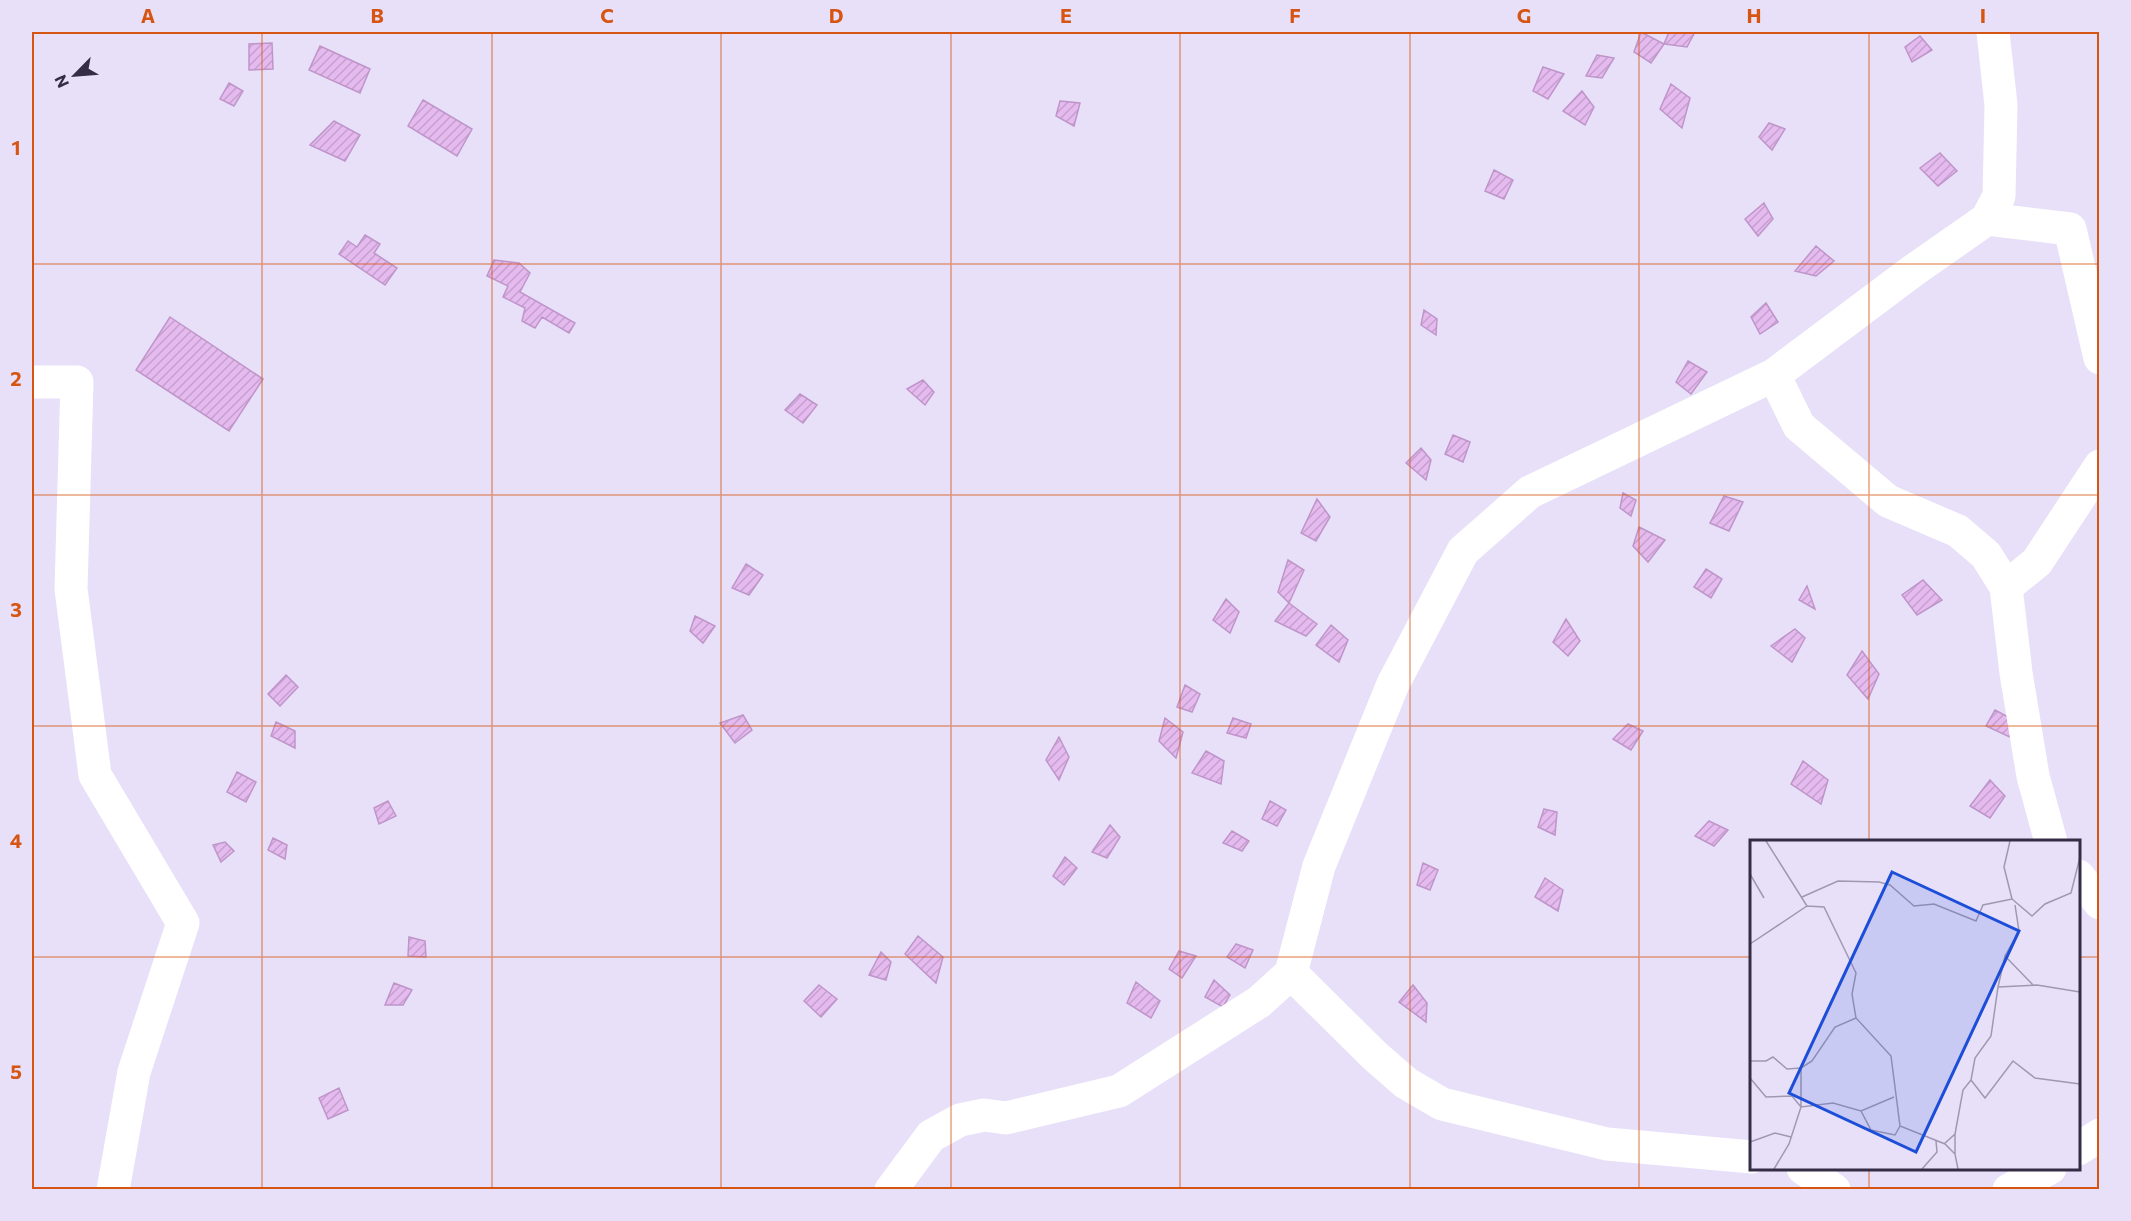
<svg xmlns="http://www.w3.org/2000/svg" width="2131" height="1221" font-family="Commissioner,sans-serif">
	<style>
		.building { fill: url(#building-hatch); stroke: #bf95c9; stroke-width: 1.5 }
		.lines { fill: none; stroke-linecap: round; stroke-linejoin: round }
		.street { stroke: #fff; stroke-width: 33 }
		.grid { fill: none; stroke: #d65512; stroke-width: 1.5; stroke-opacity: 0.55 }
		.inset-road { fill: none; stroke: #a098b1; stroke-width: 1.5 }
		.view { fill: #1d4ed8; fill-opacity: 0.15; stroke: #1d4ed8; stroke-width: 3 }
		.inset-edge { fill: none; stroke: #352d45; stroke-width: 3 }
		.neatline { fill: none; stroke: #d65512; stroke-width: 2 }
		.grid-label { font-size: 20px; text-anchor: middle; font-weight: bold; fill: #d65512 }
	</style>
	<defs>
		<pattern id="building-hatch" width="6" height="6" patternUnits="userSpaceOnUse" patternTransform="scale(1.5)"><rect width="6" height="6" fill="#e5baef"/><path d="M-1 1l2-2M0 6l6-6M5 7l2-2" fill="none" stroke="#c5a0ce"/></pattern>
	</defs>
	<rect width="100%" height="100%" fill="#e8e0f9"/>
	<path class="building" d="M1641,32L1664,44L1651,63L1634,52Z
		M1669,32H1695L1687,47L1664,44Z
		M1920,36L1932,50L1912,62L1905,47Z
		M272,43L273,69L249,70V44Z
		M320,46L370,69L360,93L309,70Z
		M1597,55L1614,58L1602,78L1586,76Z
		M1543,67L1564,74L1548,99L1533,91Z
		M229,83L243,91L234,106L220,99Z
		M1671,84L1690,98L1682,128L1660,109Z
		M1582,91L1594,107L1585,125L1563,111Z
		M423,100L472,129L457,156L408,126Z
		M1060,101L1080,103L1074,126L1056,116Z
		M334,121L360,135L345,161L310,145Z
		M1769,123L1785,129L1772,150L1759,137Z
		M1940,153L1957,171L1938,186L1920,168Z
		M1494,170L1513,180L1504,199L1485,191Z
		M1764,203L1773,219L1758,236L1745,219Z
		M365,235L380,244L374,253L397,268L385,285L339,254L348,241L357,247Z
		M1816,246L1834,261L1816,276L1795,271Z
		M494,260L519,263L530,273L520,292L575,323L569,333L542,317L535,328L522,321L525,308L503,297L508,286L487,276Z
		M1766,303L1778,322L1760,334L1751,317Z
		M1424,310L1437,319L1436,335L1421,325Z
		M170,317L263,379L229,431L136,370Z
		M1688,361L1707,372L1691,394L1676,382Z
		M923,380L934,392L925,405L907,389Z
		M800,394L817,405L803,423L785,410Z
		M1453,435L1470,442L1463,462L1445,454Z
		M1421,448L1431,460L1426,480L1406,463Z
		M1623,493L1636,500L1631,516L1620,508Z
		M1724,496L1743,502L1729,531L1710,523Z
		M1317,499L1330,517L1316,541L1301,533Z
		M1639,527L1665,540L1648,562L1633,546Z
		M1288,560L1304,570L1289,603L1278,592Z
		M746,564L763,575L749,595L732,588Z
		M1706,569L1722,579L1711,598L1694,587Z
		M1923,580L1942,600L1917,615L1902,595Z
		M1807,586L1815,609L1799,600Z
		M1226,599L1239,612L1230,633L1213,620Z
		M1289,603L1317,624L1306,636L1275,621Z
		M695,616L715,626L703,643L690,631Z
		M1566,619L1580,641L1568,656L1553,642Z
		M1331,625L1348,640L1339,662L1316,645Z
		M1795,629L1805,638L1792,662L1771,646Z
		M1862,651L1879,674L1868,699L1847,675Z
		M286,675L298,687L280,706L268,694Z
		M1185,685L1200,694L1192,712L1177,707Z
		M1995,710L2010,718L2014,739L1986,726Z
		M743,715L752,730L735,743L720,723Z
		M1165,718L1183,732L1176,758L1159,741Z
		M1233,718L1251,724L1246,738L1227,733Z
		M276,722L295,731V748L271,736Z
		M1628,724L1643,731L1631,750L1613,739Z
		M1059,737L1069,757L1059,780L1046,760Z
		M1206,751L1224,761L1221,784L1192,773Z
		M1803,761L1828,780L1821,804L1791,784Z
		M237,772L256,782L246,802L227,792Z
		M1990,780L2005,796L1990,818L1970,806Z
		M388,801L396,816L379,824L374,808Z
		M1270,801L1286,810L1277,826L1262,819Z
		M1544,809L1557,812L1555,835L1538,827Z
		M1709,821L1728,830L1714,846L1695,836Z
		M1110,825L1120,837L1107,858L1092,852Z
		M1232,831L1249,841L1242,851L1223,843Z
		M273,838L287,845L285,859L268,850Z
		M225,842L234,851L221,862L213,845Z
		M1065,857L1077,868L1064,885L1053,876Z
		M1423,863L1438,870L1430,890L1417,885Z
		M1545,878L1563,890L1558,911L1535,897Z
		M918,936L943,957L936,983L905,954Z
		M409,937L425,941L426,957L408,956Z
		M1236,944L1253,950L1245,968L1227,957Z
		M1179,951L1196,956L1182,978L1169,969Z
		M881,952L891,962L886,980L869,975Z
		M1214,980L1230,995L1223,1007L1205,997Z
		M1136,982L1160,1001L1151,1018L1127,1003Z
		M394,983L412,990L403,1005H385Z
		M819,985L837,999L821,1017L804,1001Z
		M1413,985L1427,1003L1426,1022L1399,1002Z
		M339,1088L348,1110L328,1119L319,1098Z"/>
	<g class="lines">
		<path class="street" d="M1987,219L2070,229L2100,358
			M1774,375L1799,426L1888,501L1958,531L1986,555L2006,587L2016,673L2033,776L2051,842
			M32,382H77L71,589L95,775L183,923L134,1072L113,1190
			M2006,587L2037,562L2100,466
			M2078,876L2100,903
			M1291,973L1375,1056L1406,1083L1442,1104L1607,1144L1752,1157
			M2078,1149L2100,1135
			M1803,1168L1834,1190
			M891,1190L931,1136L960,1120L984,1115L1006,1118L1119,1091L1259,1002L1291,973L1319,866L1393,684L1463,551L1530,492L1774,375L1914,270L1987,219L1999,196L2001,105L1993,32
			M2009,1190L2050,1168"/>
	</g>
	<path class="grid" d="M262,32V1190M492,32V1190M721,32V1190M951,32V1190M1180,32V1190M1410,32V1190M1639,32V1190M1869,32V842M32,264H2100M32,495H2100M32,726H2100M32,957H1752M2078,957H2100M1869,1168V1190"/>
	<g transform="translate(1750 840)">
		<rect width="330" height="330" fill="#e8e0f9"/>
		<path class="inset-road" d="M16,1L57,66M260,1L254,27L262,59M0,34L14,58M52,57L88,41L129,42L140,45L164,66L184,64L226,81L233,65L262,59L282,76L295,64L321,53L330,17M0,104L57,66L74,67L106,133L102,154L106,178L141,216L150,286L195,304L205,314L208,329M255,116L283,145M248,147L255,116L269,91L265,65M330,152L287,145L248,147L241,196L225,218L221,240L235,258L263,221L285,238L330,244M0,221H16L23,217L37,229L51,228L62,221L85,187L106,178M0,238L16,257L42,256L51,267L83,263L111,271L144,257M111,271L121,290L145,295L150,286M0,302L25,293L41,297M194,304L205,294L213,250L221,240M205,314V294M24,329L39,304L51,267V228M172,329L187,312L186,301"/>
		<path class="view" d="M142,32L269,91L166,312L39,253Z"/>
		<rect width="330" height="330" class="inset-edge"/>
	</g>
	<rect width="2131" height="1221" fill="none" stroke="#e8e0f9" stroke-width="66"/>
	<g transform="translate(75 75) rotate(245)" stroke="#e8e0f9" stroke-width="4.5" paint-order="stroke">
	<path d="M0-4.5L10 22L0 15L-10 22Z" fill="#352d45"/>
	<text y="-9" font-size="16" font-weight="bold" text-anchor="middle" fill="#352d45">N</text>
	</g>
	<rect x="33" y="33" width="2065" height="1155" class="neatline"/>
	<g class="grid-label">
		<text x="148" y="23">A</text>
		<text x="377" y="23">B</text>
		<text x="607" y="23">C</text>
		<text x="836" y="23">D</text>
		<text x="1066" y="23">E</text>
		<text x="1295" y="23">F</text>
		<text x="1524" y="23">G</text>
		<text x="1754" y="23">H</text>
		<text x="1983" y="23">I</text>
		<text x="16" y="155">1</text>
		<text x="16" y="386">2</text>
		<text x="16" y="617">3</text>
		<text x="16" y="848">4</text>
		<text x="16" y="1079">5</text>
	</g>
</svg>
